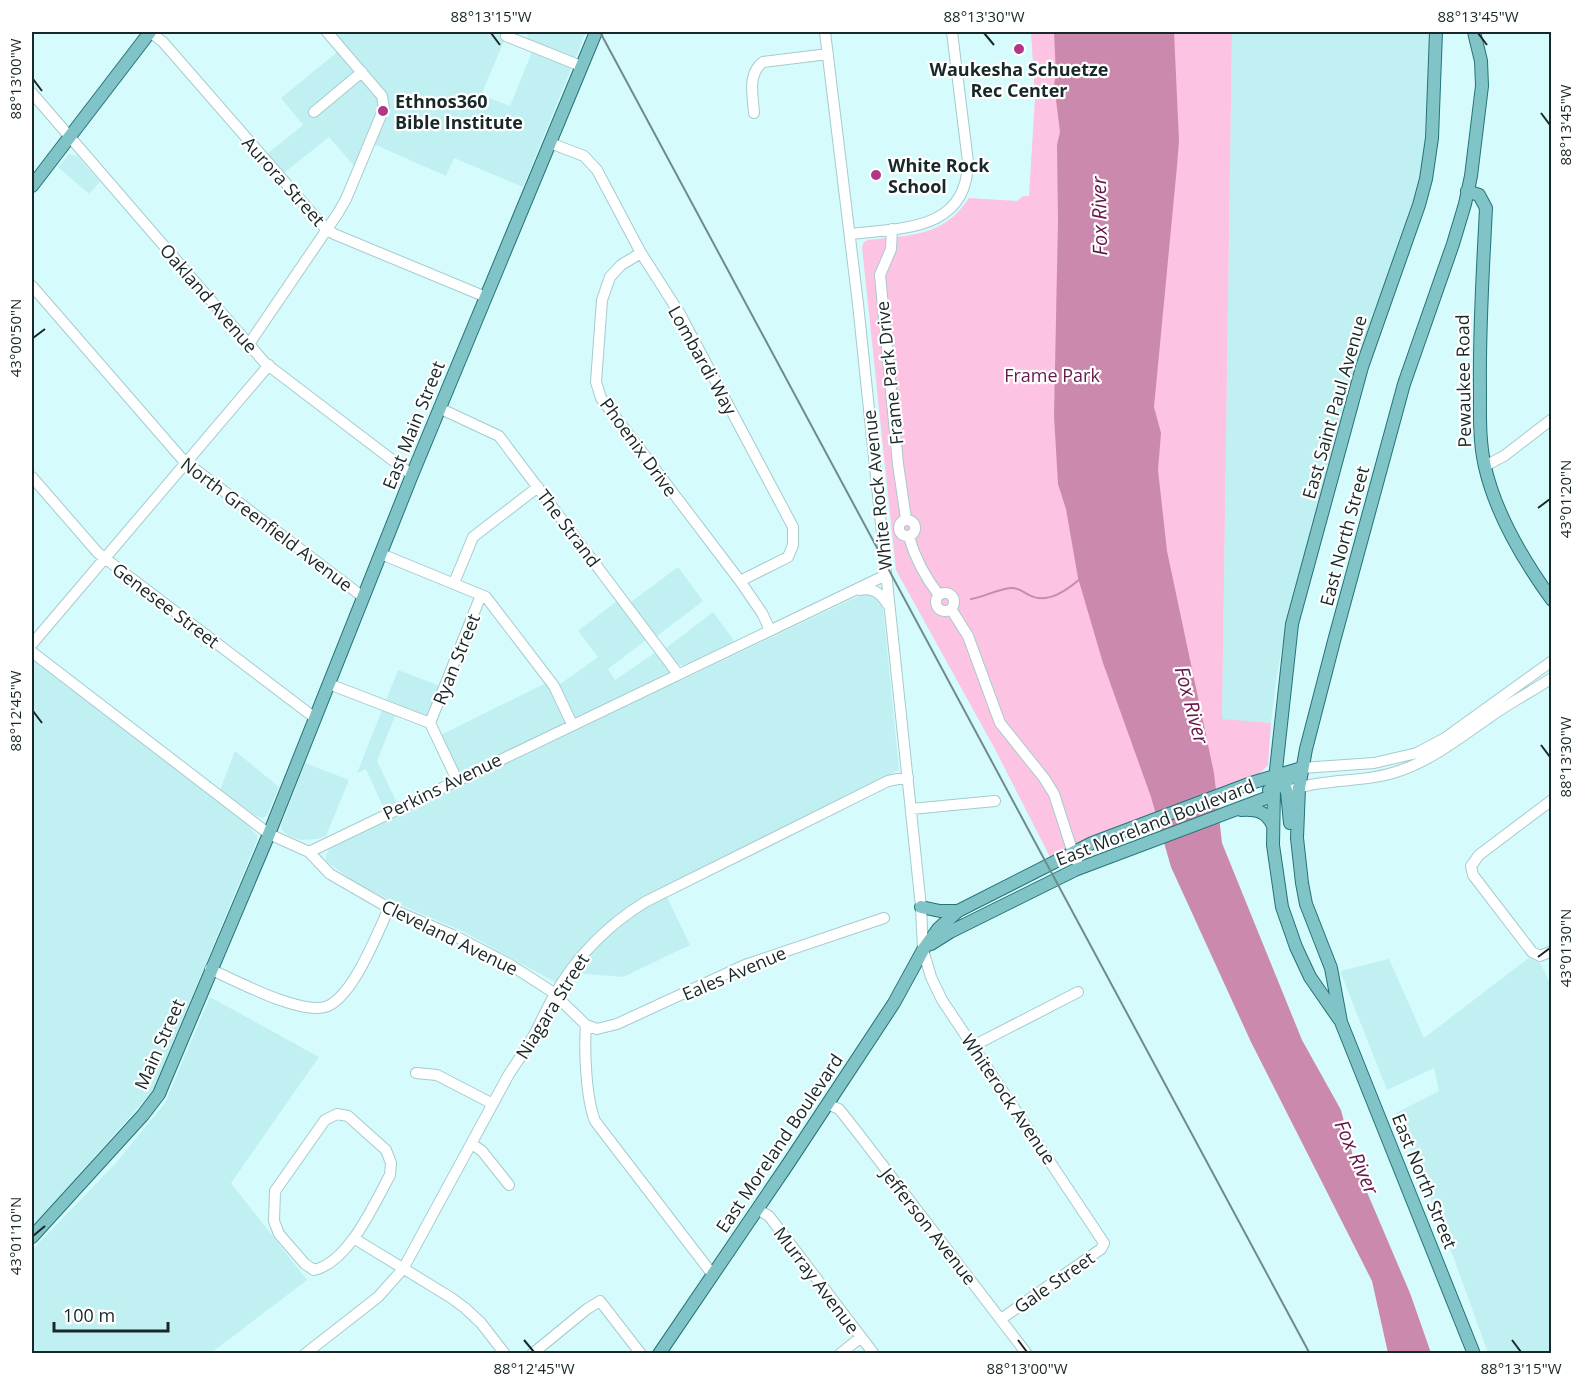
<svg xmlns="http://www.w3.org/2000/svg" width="1583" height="1385" font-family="'Open Sans',sans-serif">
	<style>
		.built { fill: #c1f0f2 }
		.green { fill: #fcc3e2 }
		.water { fill: #cc89ae }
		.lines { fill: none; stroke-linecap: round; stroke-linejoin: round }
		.stream { stroke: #cc89ae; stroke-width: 2 }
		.minor-casing { stroke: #a6cbcd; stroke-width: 12 }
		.major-casing { stroke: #257377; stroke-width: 14 }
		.minor { stroke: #fff; stroke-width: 10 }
		.major { stroke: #80c4c7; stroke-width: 12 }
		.rail { stroke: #718b8c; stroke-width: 2 }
		.ticks { fill: none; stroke: #182728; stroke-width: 2 }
		.poi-dot { fill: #b23686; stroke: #fff; stroke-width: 2 }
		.labels { text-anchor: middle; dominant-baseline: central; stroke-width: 4.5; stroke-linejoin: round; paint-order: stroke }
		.poi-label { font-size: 18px; font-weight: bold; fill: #182728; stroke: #fff; text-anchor: start }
		.street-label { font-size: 18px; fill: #182728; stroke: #fff }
		.park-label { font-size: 18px; fill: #67184c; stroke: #fff }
		.water-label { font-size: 20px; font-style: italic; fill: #651649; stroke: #fff }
		.neatline { fill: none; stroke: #182728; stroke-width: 2 }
		.ticks-label { font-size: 15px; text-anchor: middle; fill: #182728 }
	</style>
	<rect width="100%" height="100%" fill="#d5fbfd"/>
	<path class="built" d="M333,32H508L481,95L510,106L532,52L526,39L529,32H586L523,187L454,158L446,176L367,141L355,167L329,137L284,173L267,154L303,125L281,98L345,46Z
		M1232,32H1431L1426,146L1419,185L1351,384L1341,418L1287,619L1277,674L1271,723L1222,720Z
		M69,154L77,156L100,182L89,194L58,167Z
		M678,567L703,601L657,636L631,602Z
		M865,593L876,598L883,608L899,770L663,889L690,945L623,977L564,972L558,981L555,982L462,931L389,900L356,883L326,861V855L329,849L464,785L441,735L546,683L552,690L598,657L578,631L617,601L646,640L608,669L615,680L656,652L680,681Z
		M713,612L735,642L685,665H678L665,649Z
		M32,659L243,820L257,835V840L153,1091L32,1227Z
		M398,670L440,686L427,716L399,706L377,761L397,803L384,809L366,769L357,773Z
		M235,751L279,787L267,815L263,818L256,816L220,790Z
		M305,763L349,780L326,836L318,839L301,840L287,835L282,830L281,826Z
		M1530,957L1540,963L1552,987L1551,1353H1488L1453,1256L1396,1113L1439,1091L1434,1068L1387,1090L1340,971L1389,959L1424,1038Z
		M210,997L319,1057L231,1183L307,1280L211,1353H32V1250L115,1164L165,1103Z"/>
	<path class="green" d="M1031,32H1232L1222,719L1271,723L1268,765L1259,774L1051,859L996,751L896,570L862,247L864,242L868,240C910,235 944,237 969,198L1017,201L1023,196H1029L1035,98Z"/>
	<path class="water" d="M1054,32H1174L1179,141L1177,166L1154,407L1161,433L1158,470L1167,551L1214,773L1222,843L1302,1040L1341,1110L1355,1164L1410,1293L1431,1353H1388L1372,1281L1251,1042L1171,867L1151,797L1103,663L1078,578L1066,509L1058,484L1054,416L1058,221L1057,145L1060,132L1054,84L1056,75Z"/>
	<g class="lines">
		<path class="stream" d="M971,599C983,597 1001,588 1012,588C1019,588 1023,592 1029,595C1047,605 1067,590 1080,579"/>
		<g class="minor-casing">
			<path id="minor" d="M150,32L163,42L324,227L334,234L486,297
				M825,32L858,304L921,907L923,950L931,977L942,1000L1104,1243L1101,1249L1001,1319
				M506,36L581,66
				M32,93L265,363L412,475
				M314,112L362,72
				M754,113C753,96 747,74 763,62L828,54
				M550,143L584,156L597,170L641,253L680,314L793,527V545L788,557L740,581
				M892,229L891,249L880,275L898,464L906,519
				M850,234C902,228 967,231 968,162L952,32
				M641,253L621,265L610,277L602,300L596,382L601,398L740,581L762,613L770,630
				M32,286L183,460L363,597
				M249,344L338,213L346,199L384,108L382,96L327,32
				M439,408L499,436L678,674
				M1485,466L1504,456L1552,419
				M32,477L98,553L315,718
				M899 528a8 8 0 1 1 16 0a8 8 0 1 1-16 0Z
				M909,537C915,558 925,577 939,595
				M381,554L486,597L554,686L572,724
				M454,583L473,537L538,487
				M860,590C873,587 881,593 888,605
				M936 602a9 9 0 1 1 18 0a9 9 0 1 1-18 0Z
				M951,609L968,636L1000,723L1044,778L1054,794L1073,853L1080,868
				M32,644L269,365
				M32,652L269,834L309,852L330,874L389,908L455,936L509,964L551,991L586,1025L597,1029L617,1024L745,965L884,918
				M329,684L430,723L457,780
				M430,723L481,595
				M1302,768L1374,763L1417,753L1445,738L1552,661
				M1291,790C1326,778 1364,783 1399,771C1435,759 1466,733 1497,712C1515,700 1534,690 1552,678
				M1552,800L1479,855L1471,866L1473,875L1532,952L1540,956L1552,951
				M911,809L995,801
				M309,852L886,575
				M210,969C234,980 304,1017 328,1006C354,994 377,934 389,908
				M586,1025C584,1050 586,1098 595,1121L713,1275
				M973,1046L1078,992
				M416,1073L437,1075L493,1104
				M827,1104L839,1109L858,1133L1027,1354
				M337,1114L348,1116L386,1150L391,1163L390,1175C374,1204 349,1262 314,1270L305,1264L279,1234L274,1221L275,1191L325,1120Z
				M472,1144L482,1151L509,1185
				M757,1209L769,1216L874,1354
				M355,1239L450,1297L465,1308L481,1323L505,1354
				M305,1354L378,1297L403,1269L509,1074C515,1065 521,1056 527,1047C538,1030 545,1011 555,994C577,956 608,925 645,902L888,781L908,777
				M532,1354L587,1309L600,1301L641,1354
				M840,1354L861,1337"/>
		</g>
		<g class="major-casing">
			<path id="major" d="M1474,32L1481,61L1482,86L1471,176L1465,204L1453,244L1404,384L1334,641L1306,749L1299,788L1297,838L1302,883L1306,904L1331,968L1341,1022L1474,1354
				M32,186L150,32
				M1467,191L1479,195L1486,208C1483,269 1479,328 1480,390C1480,415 1479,441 1485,467C1496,515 1523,560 1552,600
				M1281,779L1287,792L1290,823
				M1269,790L1284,784L1301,768
				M1241,810C1256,809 1267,811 1273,826
				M921,907L940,911H958
				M931,944L950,932L1075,870L1274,795
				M1339,1019L1310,977L1296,947L1282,907L1273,845L1274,788L1292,624L1362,367L1419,205L1426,179L1432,138L1436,32
				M32,1237L143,1115L159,1094L269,834L412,475L596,32
				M659,1354L788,1164L894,1003L923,950L938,929L958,911L1092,843L1251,783L1302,768"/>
		</g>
		<use href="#minor" class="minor"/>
		<use href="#major" class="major"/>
		<path class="rail" d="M600,32L1310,1354"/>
	</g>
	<path class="ticks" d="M491,33L500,45M984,33L994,45M1478,33L1487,45M33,79L42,91M1541,113L1550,125M33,338L45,329M1538,508L1550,499M33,711L42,723M1541,745L1550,757M1538,957L1550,948M33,1236L45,1226M524,1340L534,1352M1018,1340L1027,1352M1512,1340L1521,1352"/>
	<g class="poi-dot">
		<circle cx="1019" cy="49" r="6"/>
		<circle cx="383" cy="111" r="6"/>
		<circle cx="876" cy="175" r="6"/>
	</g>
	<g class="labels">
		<g class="poi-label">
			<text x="1019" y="69" text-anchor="middle">Waukesha Schuetze<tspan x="1019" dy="21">Rec Center</tspan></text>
			<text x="395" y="101">Ethnos360<tspan x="395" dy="21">Bible Institute</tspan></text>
			<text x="888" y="165">White Rock<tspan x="888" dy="21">School</tspan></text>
		</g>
		<g class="street-label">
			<text transform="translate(284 181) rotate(48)">Aurora Street</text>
			<text transform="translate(209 298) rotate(49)">Oakland Avenue</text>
			<text transform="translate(703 360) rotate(61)">Lombardi Way</text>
			<text transform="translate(889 373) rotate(-96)">Frame Park Drive</text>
			<text transform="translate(1463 381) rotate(-91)">Pewaukee Road</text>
			<text transform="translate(1334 407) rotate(-74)">East Saint Paul Avenue</text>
			<text transform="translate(413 425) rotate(-68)">East Main Street</text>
			<text transform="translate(639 447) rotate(54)">Phoenix Drive</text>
			<text transform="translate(877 490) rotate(-96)">White Rock Avenue</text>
			<text transform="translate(267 524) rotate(37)">North Greenfield Avenue</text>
			<text transform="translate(569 528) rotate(53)">The Strand</text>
			<text transform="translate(1344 536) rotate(-75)">East North Street</text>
			<text transform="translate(166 605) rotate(37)">Genesee Street</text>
			<text transform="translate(456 659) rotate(-68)">Ryan Street</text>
			<text transform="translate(442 786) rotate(-26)">Perkins Avenue</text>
			<text transform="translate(1155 822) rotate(-21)">East Moreland Boulevard</text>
			<text transform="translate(450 937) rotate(26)">Cleveland Avenue</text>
			<text transform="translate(734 973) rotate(-23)">Eales Avenue</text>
			<text transform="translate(552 1006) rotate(-58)">Niagara Street</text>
			<text transform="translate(159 1044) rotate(-66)">Main Street</text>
			<text transform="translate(1009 1099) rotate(56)">Whiterock Avenue</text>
			<text transform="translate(779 1143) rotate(-56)">East Moreland Boulevard</text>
			<text transform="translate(1425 1181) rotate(68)">East North Street</text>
			<text transform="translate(929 1226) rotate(52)">Jefferson Avenue</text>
			<text transform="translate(817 1280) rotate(53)">Murray Avenue</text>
			<text transform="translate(1054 1282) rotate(-35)">Gale Street</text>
		</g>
		<g class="park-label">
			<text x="1052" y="375">Frame Park</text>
		</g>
		<g class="water-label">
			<text transform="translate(1099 216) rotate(-91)">Fox River</text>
			<text transform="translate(1192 705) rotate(75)">Fox River</text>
			<text transform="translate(1357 1157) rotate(66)">Fox River</text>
		</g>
	</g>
	<rect width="1583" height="1385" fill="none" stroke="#ffffff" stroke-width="66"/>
	<path d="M54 1322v9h114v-9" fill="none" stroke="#182728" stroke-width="3"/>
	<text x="63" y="1322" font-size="18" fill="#182728" stroke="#ffffff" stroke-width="4.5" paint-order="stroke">100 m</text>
	<rect x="33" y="33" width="1517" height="1319" class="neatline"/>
	<g class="ticks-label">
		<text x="491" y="22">88°13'15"W</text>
		<text x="984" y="22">88°13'30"W</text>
		<text x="1478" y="22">88°13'45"W</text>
		<text transform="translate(16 79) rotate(-90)" y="5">88°13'00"W</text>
		<text transform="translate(1566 125) rotate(-90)" y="5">88°13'45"W</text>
		<text transform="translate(16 338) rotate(-90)" y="5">43°00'50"N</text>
		<text transform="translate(1566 499) rotate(-90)" y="5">43°01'20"N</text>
		<text transform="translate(16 711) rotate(-90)" y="5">88°12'45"W</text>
		<text transform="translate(1566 757) rotate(-90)" y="5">88°13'30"W</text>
		<text transform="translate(1566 948) rotate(-90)" y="5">43°01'30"N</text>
		<text transform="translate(16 1236) rotate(-90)" y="5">43°01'10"N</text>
		<text x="534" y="1374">88°12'45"W</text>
		<text x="1027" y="1374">88°13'00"W</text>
		<text x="1521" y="1374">88°13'15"W</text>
	</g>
</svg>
